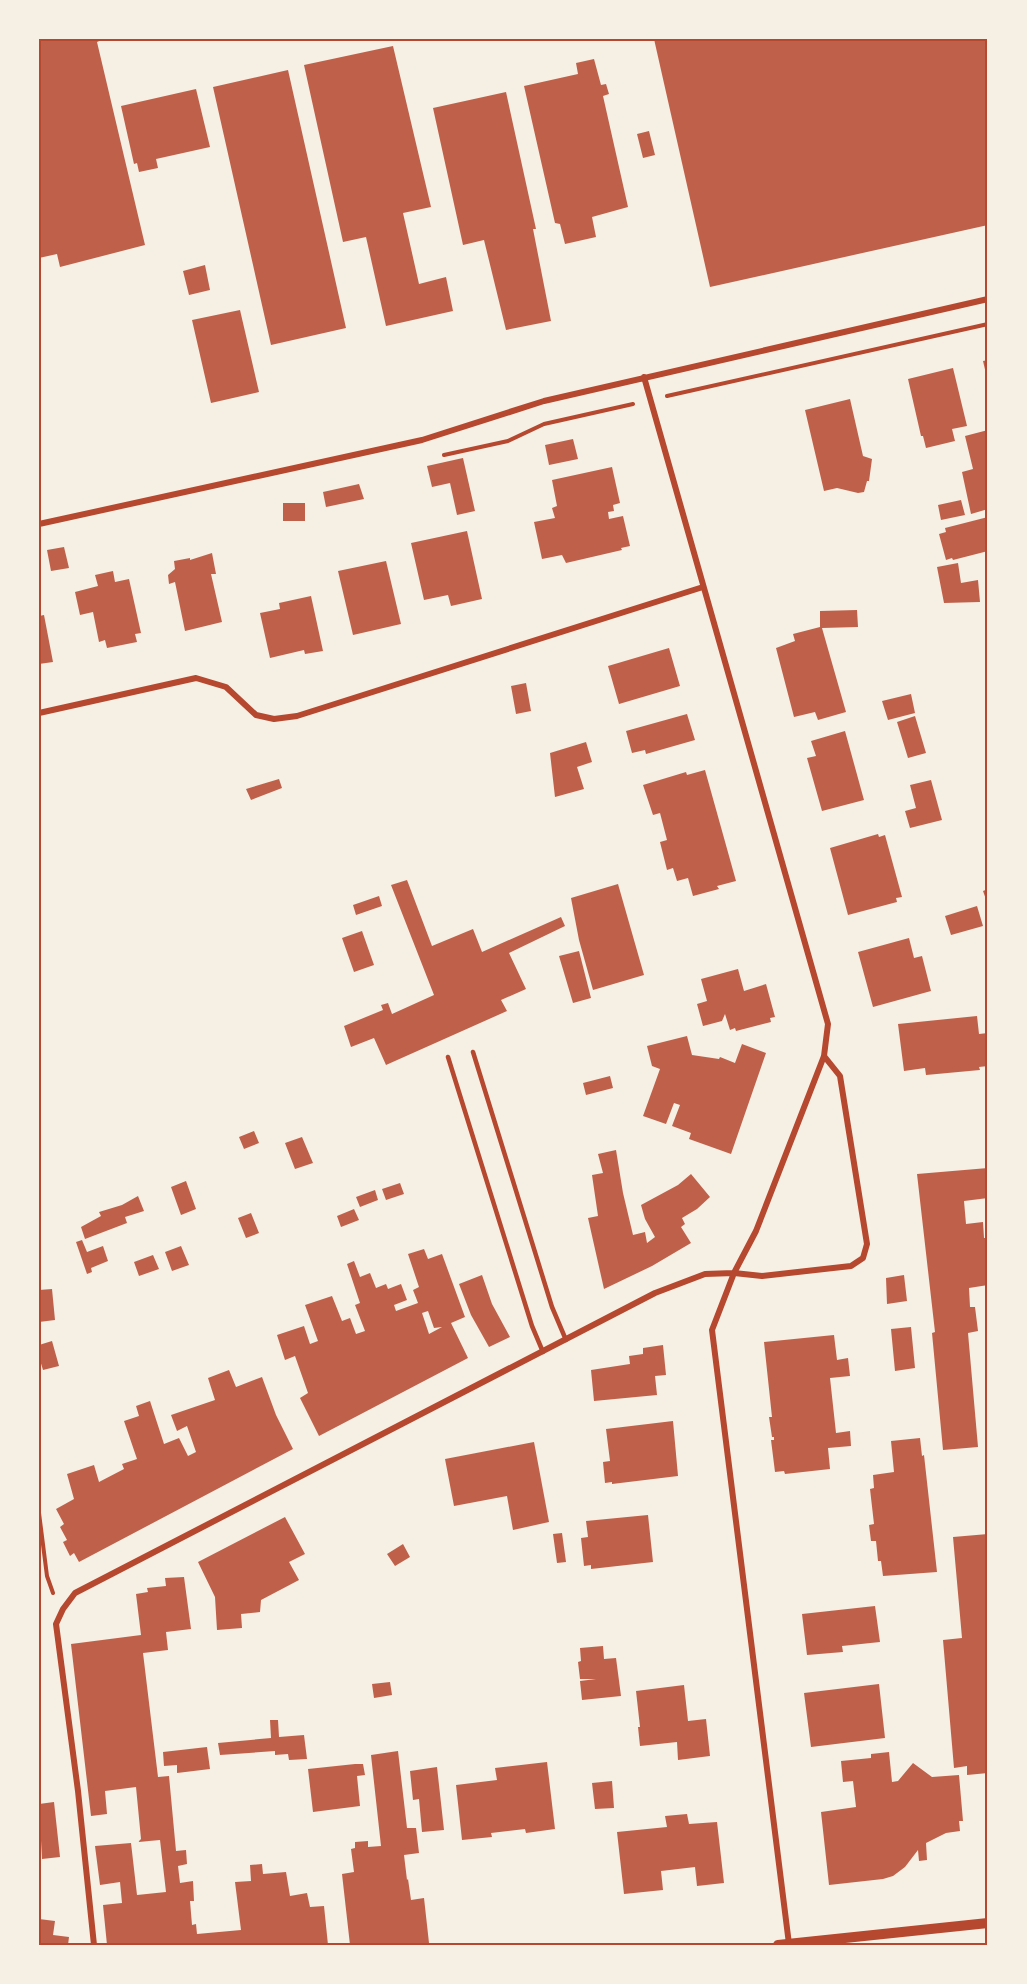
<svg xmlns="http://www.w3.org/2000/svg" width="1027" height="1984" font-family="'Fira Sans',sans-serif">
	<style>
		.building { fill: #bf614a; fill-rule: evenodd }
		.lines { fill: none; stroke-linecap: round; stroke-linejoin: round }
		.path { stroke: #b5482f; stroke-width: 4 }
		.service { stroke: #b5482f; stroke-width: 4.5 }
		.minor { stroke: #b5482f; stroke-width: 6 }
		.tertiary { stroke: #b5482f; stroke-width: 10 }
		.neatline { fill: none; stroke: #b5482f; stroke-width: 2 }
	</style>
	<rect width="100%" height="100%" fill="#f6efe4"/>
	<path class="building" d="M39,39H104L97,42L145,245L60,267L57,254L39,258Z
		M654,39H988V225L710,287Z
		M393,46L431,207L403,213L419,284L446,277L453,311L386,326L366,237L343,242L304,65Z
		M594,59L601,85L606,84L609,94L603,96L628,207L592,217L596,237L565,244L560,224L555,223L524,86L578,74L576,63Z
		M288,70L346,328L271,345L213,87Z
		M196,89L210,147L156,159L158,168L139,172L137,163L134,164L121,106Z
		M506,92L536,229H533L551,321L506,330L484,240L463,245L433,108Z
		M649,131L655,155L643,158L637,134Z
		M205,265L210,290L189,295L183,271Z
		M240,310L259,392L211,403L192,320Z
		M988,360V378H987L983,361Z
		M953,368L967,426L952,429L955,441L926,448L923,436H921L908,379Z
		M850,399L863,456L872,459L869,481H867L864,492L858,493L837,488L824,491L805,410Z
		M988,430V509L971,514L962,472L973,469L965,436Z
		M573,439L578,459L549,465L545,445Z
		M463,458L475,511L457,515L450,483L432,487L427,466Z
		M612,467L620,503L613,505L614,511L608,512L609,519L623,516L630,546L621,548L622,550L566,563L562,555L542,559L534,522L555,518L552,508L557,506L552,480Z
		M359,484L364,499L326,507L323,492Z
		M961,500L965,515L941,520L938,505Z
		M283,503H305V521H283Z
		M988,517V551L953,560L952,558L946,560L939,534L946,532L945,528Z
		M467,531L482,599L451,606L448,595L424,600L411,543Z
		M64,547L69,568L51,571L47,550Z
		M212,553L216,574H211L222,622L185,631L175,582L169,584L168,575L175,569L174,561L190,558V560Z
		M386,561L401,624L353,635L338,571Z
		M958,563L961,583L978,580L980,602L944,603L937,567Z
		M113,571L115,582L129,579L141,633L135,634L137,642L107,648L105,640L99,642L93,612L80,615L75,592L98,586L95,575Z
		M311,596L323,651L305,654L304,650L270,658L260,613L280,609L279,603Z
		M857,610L858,627L822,628L846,712L818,720L815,712L794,717L776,648L795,641L793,634L820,627V611Z
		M44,615L53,662L39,664V616Z
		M669,648L680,686L619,704L608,666Z
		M526,683L531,711L516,714L511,686Z
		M911,694L915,713L888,720L882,701Z
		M687,714L695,740L646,754L645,750L632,753L626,731Z
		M915,716L926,753L908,758L897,722Z
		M845,731L864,800L822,811L807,758L816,756L811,741Z
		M586,742L592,762L577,767L584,789L555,797L550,753Z
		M705,770L736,881L717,886L719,889L693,896L688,878L677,881L673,868L667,870L660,842L667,840L660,813L653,815L643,785L686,772L687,775Z
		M279,779L282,788L251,800L246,789Z
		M931,780L942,820L910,828L905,811L916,808L910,785Z
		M878,834L879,837L885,835L902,897L896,898L897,902L848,915L830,848Z
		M407,880L432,946L473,929L482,952L561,917L565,926L509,953L526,989L501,1000L507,1011L386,1065L374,1038L351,1047L344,1026L383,1010L381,1005L388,1003L392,1014L434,995L391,885Z
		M618,884L644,975L593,990L579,940L571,898Z
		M988,889V905L983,891Z
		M379,896L382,906L356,915L353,905Z
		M977,906L983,926L951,935L945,916Z
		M362,931L374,965L354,972L342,938Z
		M909,938L914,958L922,956L931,991L873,1007L858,952Z
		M579,951L591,998L573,1003L559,956Z
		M738,969L744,991L766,984L775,1017L770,1018L771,1022L736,1031L735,1028L730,1030L725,1014L722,1021L703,1026L697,1004L707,1001L701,979Z
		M977,1016L979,1034L988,1033V1066L979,1067L980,1070L926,1075L925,1068L904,1071L898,1024Z
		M687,1036L692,1055L719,1059L720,1057L735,1063L742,1044L766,1053L731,1154L689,1139L691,1133L672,1126L680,1105L674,1103L666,1124L643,1116L660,1069L652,1066L647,1046Z
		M610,1076L613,1088L586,1095L583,1083Z
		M254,1131L259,1143L244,1149L239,1137Z
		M302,1137L313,1163L295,1169L285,1143Z
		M616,1150L623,1193L633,1235L645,1232L647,1243L655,1237L645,1219L641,1205L678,1185L691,1174L710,1197L697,1209L682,1218L685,1224L681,1227L691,1243L652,1266L604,1289L588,1218L598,1216L592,1175L603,1173L598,1154Z
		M988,1168V1198L964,1201L966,1224L983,1222L984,1238H988V1285L969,1288L970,1307H975L978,1331L968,1333L978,1447L943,1450L932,1333L935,1332L917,1174Z
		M186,1181L196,1209L181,1215L171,1187Z
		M400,1183L404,1194L386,1200L382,1189Z
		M375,1190L378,1200L360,1207L356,1197Z
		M138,1196L144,1211L125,1217L127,1223L85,1239L81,1227L101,1216L99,1212L122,1205Z
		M354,1209L359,1220L341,1227L337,1216Z
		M251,1213L259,1233L246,1238L238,1218Z
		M82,1240L87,1252L103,1246L108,1261L91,1268L92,1272L87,1274L76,1242Z
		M181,1246L189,1265L172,1271L165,1252Z
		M424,1249L428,1259L442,1254L465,1317L451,1323L468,1358L319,1436L300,1398L308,1393L295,1356L285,1360L277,1335L304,1326L310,1344L318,1341L305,1305L332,1296L342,1321L350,1318L356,1334L365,1331L355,1305L360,1303L347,1264L354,1261L360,1277L370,1273L376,1288L386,1284L388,1289L401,1284L407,1300L394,1305L396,1311L418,1303L413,1290L419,1287L408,1254ZM428,1311L434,1328L442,1327L429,1334L422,1313Z
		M153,1255L159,1269L139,1276L134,1262Z
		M482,1275L492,1304L510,1337L489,1347L471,1315L459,1284Z
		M904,1275L907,1301L887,1304L886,1278Z
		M52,1289L55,1320L39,1322V1290Z
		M911,1327L915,1368L895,1371L891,1329Z
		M834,1335L837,1360L848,1358L850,1376L830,1378L836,1433L850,1431L851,1446L828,1448L830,1469L785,1474L784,1471L775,1472L771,1440H774V1437H772L769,1417H772L764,1342Z
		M52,1341L59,1366L43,1370L39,1357V1345Z
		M663,1345L666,1375L655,1376L657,1395L594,1401L591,1370L630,1364L629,1356L643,1354V1348Z
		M229,1370L236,1387L262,1377L276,1415L293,1449L79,1562L74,1553L70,1556L63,1542L67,1540L60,1527L64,1524L56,1509L74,1499L67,1474L94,1465L99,1482L124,1469L122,1464L137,1459L124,1421L139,1416L136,1406L150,1401L164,1444L179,1438L188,1456L196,1452L187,1426L177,1431L171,1415L215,1400L208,1378Z
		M673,1421L678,1476L612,1484V1482L605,1483L603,1462L610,1461L606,1429Z
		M920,1438L922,1456L924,1455L937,1572L883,1576L881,1561H878L876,1541H871L869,1525L874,1524L870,1489L874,1488L873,1475L894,1472L891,1441Z
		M534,1442L549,1522L513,1530L507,1496L454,1506L445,1459Z
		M648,1515L653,1562L591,1569V1565L584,1566L581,1538L588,1537L586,1521Z
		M285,1517L305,1554L289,1562L299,1580L261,1600L260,1612L241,1614L242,1628L217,1630L215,1597L198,1562Z
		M562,1533L566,1562L557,1563L553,1534Z
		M988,1534V1773L967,1775V1766L954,1768L943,1640L962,1638L953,1537Z
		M403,1544L410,1557L395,1566L387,1554Z
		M184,1577L191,1629L166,1632L168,1650L143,1653L158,1777L169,1776L176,1851L186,1850L187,1864L178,1866L180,1883L193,1881L194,1901H190L192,1925L196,1924L197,1934L241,1930L235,1882L251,1881L250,1865L262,1864L263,1874L286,1872L290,1896L307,1893L310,1907L324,1906L328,1945H107L103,1905L122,1903L120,1882L100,1885L95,1846L131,1843L137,1895L166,1892L160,1840L138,1842L141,1839L136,1787L105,1791L107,1814L91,1816L71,1644L141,1635L136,1594L148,1592L147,1588L166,1586L165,1578Z
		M875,1606L880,1642L842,1646L843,1652L807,1655L802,1614Z
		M603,1646L604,1659L616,1658L621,1696L582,1700L580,1681L596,1679H580L578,1662L581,1661L580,1648Z
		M390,1682L392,1695L374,1698L372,1684Z
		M879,1684L885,1738L811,1747L804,1693Z
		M684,1685L688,1721L706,1719L710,1756L678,1760L677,1742L640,1746L638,1727H640L636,1691Z
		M270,1720H278L279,1737L304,1735L307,1759L289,1760L288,1754L275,1755V1751L220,1755L218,1743L271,1738Z
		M207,1747L210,1769L177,1773V1765L164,1766L163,1752Z
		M398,1751L407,1828H416L419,1853L404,1855L407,1880L408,1879L411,1900L424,1898L429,1943L407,1945H350L342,1874L354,1872L351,1849L355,1848V1842L368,1841V1847L381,1846L371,1755Z
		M889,1752L892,1782L898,1781L913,1763L932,1777L959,1775L963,1821H959L960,1831L946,1833L926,1843L927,1860L919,1861L918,1850L905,1867L893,1876L883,1879L829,1885L821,1812L856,1807L853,1781L843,1782L841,1761L871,1758V1754Z
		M547,1762L555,1829L526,1833L525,1829L491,1833L492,1837L462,1840L456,1785L497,1780L495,1768Z
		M355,1764H363L365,1775L357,1776L360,1806L313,1812L308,1769Z
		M437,1767L444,1830L422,1832L419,1799L413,1800L410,1771Z
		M612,1781L614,1808L595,1809L592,1783Z
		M54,1802L60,1857L42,1859L39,1804Z
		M687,1814L689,1824L717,1822L724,1883L697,1886L695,1867L661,1871L663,1890L624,1894L617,1832L667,1827L665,1816Z
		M985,1848H987L988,1850V1865H986Z
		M39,1919L55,1921L53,1935L69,1937L68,1945H39Z"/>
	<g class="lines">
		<path class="path" d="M667,396L988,324
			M444,455L508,441L544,424L633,404
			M39,1513L47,1576L53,1593"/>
		<path class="service" d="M473,1052L552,1307L566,1340
			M448,1057L532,1326L543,1352"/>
		<path class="minor" d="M644,377L828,1024L824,1056L756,1231L734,1273L712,1330L789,1944
			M39,524L422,440L544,401L988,299
			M39,713L196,678L226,687L256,715L274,719L297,716L703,587
			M94,1945L78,1791L56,1624L63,1609L75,1593L655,1293L705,1274L734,1273L762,1276L851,1266L863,1258L867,1244L840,1076L824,1056"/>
		<path class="tertiary" d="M778,1945L988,1923"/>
	</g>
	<rect width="1027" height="1984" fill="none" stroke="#f6efe4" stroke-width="81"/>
	<rect x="40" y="40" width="946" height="1904" class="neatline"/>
</svg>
